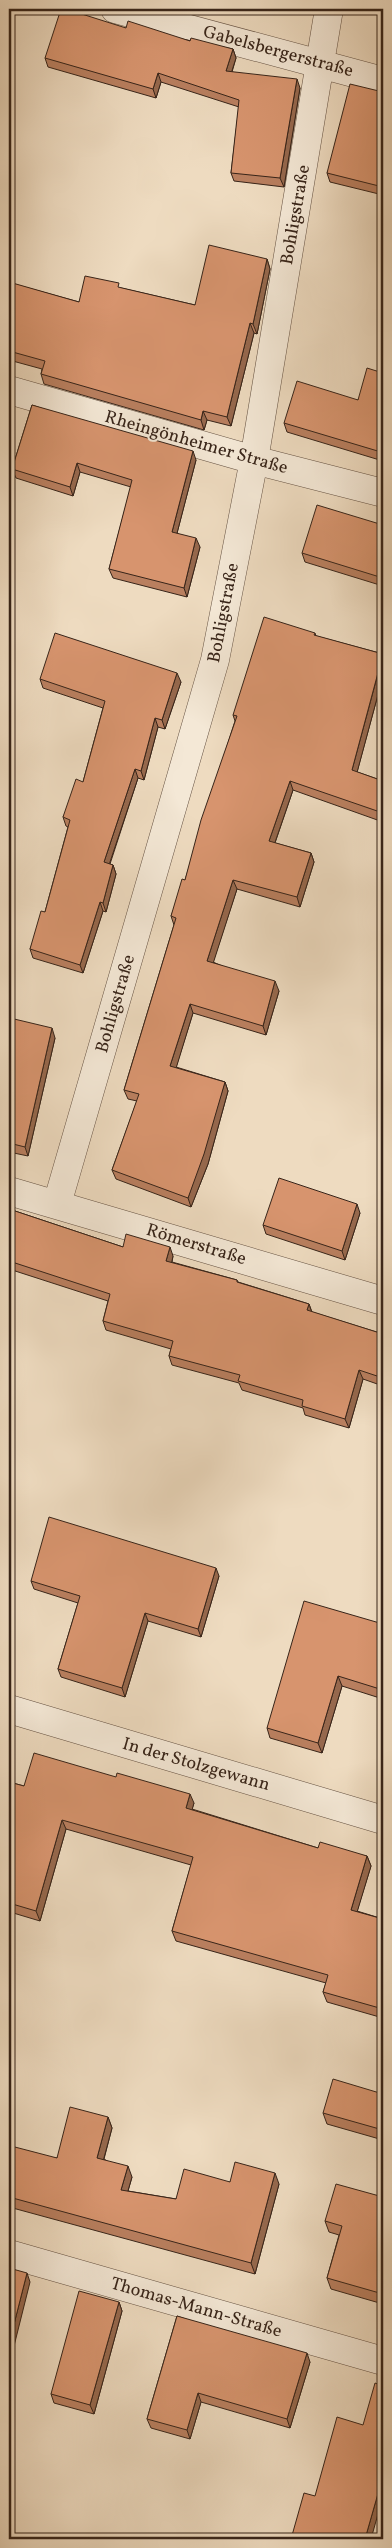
<svg xmlns="http://www.w3.org/2000/svg" width="392" height="2548" font-family="Vollkorn,serif">
	<style>
		.lines { fill: none; stroke-linecap: round; stroke-linejoin: round }
		.street-casing { stroke: #655243; stroke-width: 29 }
		.street { stroke: #f4e8d6; stroke-width: 28 }
		.wall { fill: #b97f5f; stroke: #372419 }
		.shaded-wall { fill: #96684d; stroke: #372419 }
		.building { fill: #d7946e; stroke: #372419 }
		.labels { text-anchor: middle; dominant-baseline: central; stroke-width: 4; stroke-linejoin: round; paint-order: stroke }
		.street-label { font-size: 18px; fill: #372419; stroke: #f4e8d6 }
	</style>
	<rect width="100%" height="100%" fill="#eedbc0"/>
	<filter id="stains"><feTurbulence type="fractalNoise" baseFrequency=".004" numOctaves="4"/><feColorMatrix values="0 0 0 0 .2 0 0 0 0 .09 0 0 0 0 .02 0 0 0 .5 -.17"/></filter>
	<radialGradient id="worn" r=".72"><stop offset=".6" stop-color="#630" stop-opacity="0"/><stop offset="1" stop-color="#630" stop-opacity=".3"/></radialGradient>
	<g class="lines">
		<g class="street-casing">
			<path id="street" d="M115,9L383,81
				M9,390L254,460L383,493
				M9,1191L383,1301
				M57,1204L215,660L254,460L329,9
				M9,1709L383,1820
				M9,2254L383,2361"/>
		</g>
		<use href="#street" class="street"/>
	</g>
	<path class="wall" d="M126,28L233,49L236,58L232,72L300,88L284,187L234,181L231,173L239,107L161,82L156,98L48,67L45,58Z
		M383,92V195L330,182L327,173Z
		M267,259L270,269L257,334L254,333L231,426L207,420L204,430L44,384L41,374L42,369L9,360V274L11,280L10,283L79,302L121,288L195,305Z
		M383,373V461L287,432L284,423L358,400Z
		M32,405L196,460L177,533L200,547L187,597L113,578L109,569L131,487L80,472L73,496L16,478L12,469Z
		M383,525V586L305,562L302,553Z
		M315,633L316,636L383,654V676L357,772L383,781V822L293,790L275,843L311,853L314,862L300,907L237,889L213,962L279,991L266,1035L193,1013L176,1067L225,1082L228,1091L208,1164L191,1207L116,1179L112,1170L137,1101L128,1099L124,1090L174,925L171,916L185,880L235,721L233,715Z
		M40,679L181,682L165,729L158,727L144,780L138,778L110,864L113,865L116,874L106,912L103,911L83,973L33,958L30,949L45,912L68,827L66,826L63,817L83,782L103,708L43,688Z
		M9,1024L55,1038L28,1156L9,1152Z
		M9,1209L123,1247L173,1256L172,1262L237,1280L238,1282L309,1304L312,1312L383,1334V1386L363,1379L349,1428L305,1415L303,1408L242,1390L239,1383L172,1365L169,1356L171,1349L106,1330L103,1321L108,1301L9,1269Z
		M360,1213L345,1260L266,1234L263,1225Z
		M219,1576L201,1637L148,1621L125,1697L61,1677L58,1669L78,1603L34,1589L31,1581Z
		M383,1624V1699L342,1686L322,1753L270,1738L267,1728Z
		M9,1782L24,1786L194,1803L192,1809L318,1848L367,1856L371,1866L357,1911L383,1919V2018L327,2002L323,1992L326,1983L176,1941L172,1931L191,1865L66,1829L40,1921L10,1912L9,1908Z
		M383,2094V2140L327,2124L323,2113Z
		M108,2117L112,2128L104,2159L132,2177L128,2191L176,2199L230,2182L279,2184L255,2274L9,2207V2156L57,2158Z
		M383,2197V2304L331,2289L327,2278L339,2235L329,2232L325,2221Z
		M119,2302L122,2311L94,2414L54,2403L51,2394Z
		M177,2316L310,2362L290,2428L201,2402L190,2439L151,2428L147,2419Z"/>
	<path class="shaded-wall" d="M233,49L236,58L229,80L226,71Z
		M158,73L161,82L156,98L153,89Z
		M297,79L300,88L284,187L280,178Z
		M267,259L270,269L257,334L253,324Z
		M9,274L11,280L9,291Z
		M250,323L254,333L231,426L227,417Z
		M203,411L207,420L204,430L201,420Z
		M193,451L196,460L175,541L172,532Z
		M77,463L80,472L73,496L70,487Z
		M196,538L200,547L187,597L184,588Z
		M383,655V676L355,780L352,770Z
		M177,673L181,682L165,729L162,720Z
		M155,718L158,727L144,780L141,771Z
		M135,769L138,778L107,871L104,862Z
		M290,781L293,790L272,851L269,841Z
		M311,853L314,862L300,907L297,897Z
		M113,865L116,874L106,912L103,903Z
		M233,880L237,889L211,970L207,961Z
		M100,902L103,911L83,973L80,965Z
		M275,981L279,991L266,1035L263,1026Z
		M190,1004L193,1013L174,1075L170,1066Z
		M52,1028L55,1038L28,1156L25,1147Z
		M225,1082L228,1091L208,1164L191,1207L188,1198Z
		M357,1204L360,1213L345,1260L342,1251Z
		M170,1247L173,1256L170,1270L166,1261Z
		M309,1304L312,1313L307,1310Z
		M359,1370L363,1379L349,1428L345,1419Z
		M216,1568L219,1576L201,1637L198,1629Z
		M145,1613L148,1621L125,1697L122,1688Z
		M338,1676L342,1686L322,1753L318,1743Z
		M190,1794L194,1803L190,1817L186,1808Z
		M62,1820L66,1829L40,1921L36,1911Z
		M367,1856L371,1866L355,1919L351,1910Z
		M108,2117L112,2128L101,2169L97,2158Z
		M128,2166L132,2177L125,2201L121,2190Z
		M275,2173L279,2184L255,2274L251,2263Z
		M27,2273L30,2282L9,2366V2344Z
		M119,2302L122,2311L94,2414L90,2405Z
		M307,2353L310,2362L290,2428L287,2419Z
		M198,2393L201,2402L190,2439L187,2430Z
		M383,2476V2496L371,2539H365Z"/>
	<path class="building" d="M61,9H66L126,28L128,21L190,41L191,38L233,49L226,71L297,79L280,178L231,173L239,100L158,73L153,89L45,58Z
		M350,84L383,92V187L327,173Z
		M209,245L267,259L253,324L250,323L227,417L203,411L201,420L41,374L45,361L9,351V282L79,302L85,276L119,283L118,287L195,305Z
		M367,368L383,373V446L381,452L284,423L297,381L358,400Z
		M32,405L193,451L172,532L196,538L184,588L109,569L132,480L77,463L70,487L12,469Z
		M317,505L383,525V578L302,553Z
		M264,617L315,633L314,635L383,654L352,770L383,781V813L290,781L269,841L311,853L297,897L233,880L207,961L275,981L263,1026L190,1004L170,1066L225,1082L204,1154L188,1198L112,1170L139,1094L124,1090L176,918L171,916L182,879L185,880L201,820L237,716L233,715Z
		M55,633L177,673L162,720L155,718L141,771L135,769L104,862L113,865L103,903L100,902L80,965L30,949L41,911L45,912L70,820L63,817L76,779L83,782L105,701L40,679Z
		M10,1018L52,1028L25,1147L9,1143V1024Z
		M279,1178L357,1204L342,1251L263,1225Z
		M9,1209L123,1247L126,1234L170,1247L166,1261L237,1280V1282L309,1304L307,1310L383,1334V1378L359,1370L345,1419L302,1406L303,1400L238,1381L240,1375L169,1356L173,1341L103,1321L110,1294L9,1261Z
		M49,1517L216,1568L198,1629L145,1613L122,1688L58,1669L80,1596L31,1581Z
		M304,1601L383,1624V1690L338,1676L318,1743L267,1728Z
		M34,1753L116,1777L117,1773L190,1794L186,1808L318,1848L320,1842L367,1856L351,1910L383,1919V2009L323,1992L328,1975L172,1931L193,1857L62,1820L36,1911L9,1903V1894L11,1886L9,1885V1782L24,1786Z
		M333,2079L383,2094V2130L323,2113Z
		M70,2107L108,2117L97,2158L128,2166L121,2190L176,2199L184,2169L230,2182L235,2162L275,2173L251,2263L9,2197V2156L11,2146L57,2158Z
		M336,2184L383,2197V2294L327,2278L342,2226L325,2221Z
		M9,2268L27,2273L9,2344Z
		M79,2291L119,2302L90,2405L51,2394Z
		M177,2316L307,2353L287,2419L198,2393L187,2430L147,2419Z
		M375,2383L383,2386V2457L381,2464L383,2465V2476L365,2539H291L304,2493L315,2496L337,2417L363,2425Z"/>
	<g class="labels">
		<g class="street-label">
			<text transform="translate(278 52) rotate(15)">Gabelsbergerstraße</text>
			<text transform="translate(296 215) rotate(-80)">Bohligstraße</text>
			<text transform="translate(196 443) rotate(16)">Rheingönheimer Straße</text>
			<text transform="translate(224 613) rotate(-79)">Bohligstraße</text>
			<text transform="translate(116 1004) rotate(-74)">Bohligstraße</text>
			<text transform="translate(196 1245) rotate(17)">Römerstraße</text>
			<text transform="translate(196 1765) rotate(16)">In der Stolzgewann</text>
			<text transform="translate(196 2308) rotate(16)">Thomas-Mann-Straße</text>
		</g>
	</g>
	<rect width="392" height="2548" fill="none" stroke="#eedbc0" stroke-width="30"/>
	<rect x="10" y="10" width="372" height="2528" fill="none" stroke="#372419" stroke-width="2.5"/>
	<rect x="15" y="15" width="362" height="2518" fill="none" stroke="#372419"/>
	<rect width="100%" height="100%" filter="url(#stains)"/>
	<rect width="100%" height="100%" fill="url(#worn)"/>
</svg>
